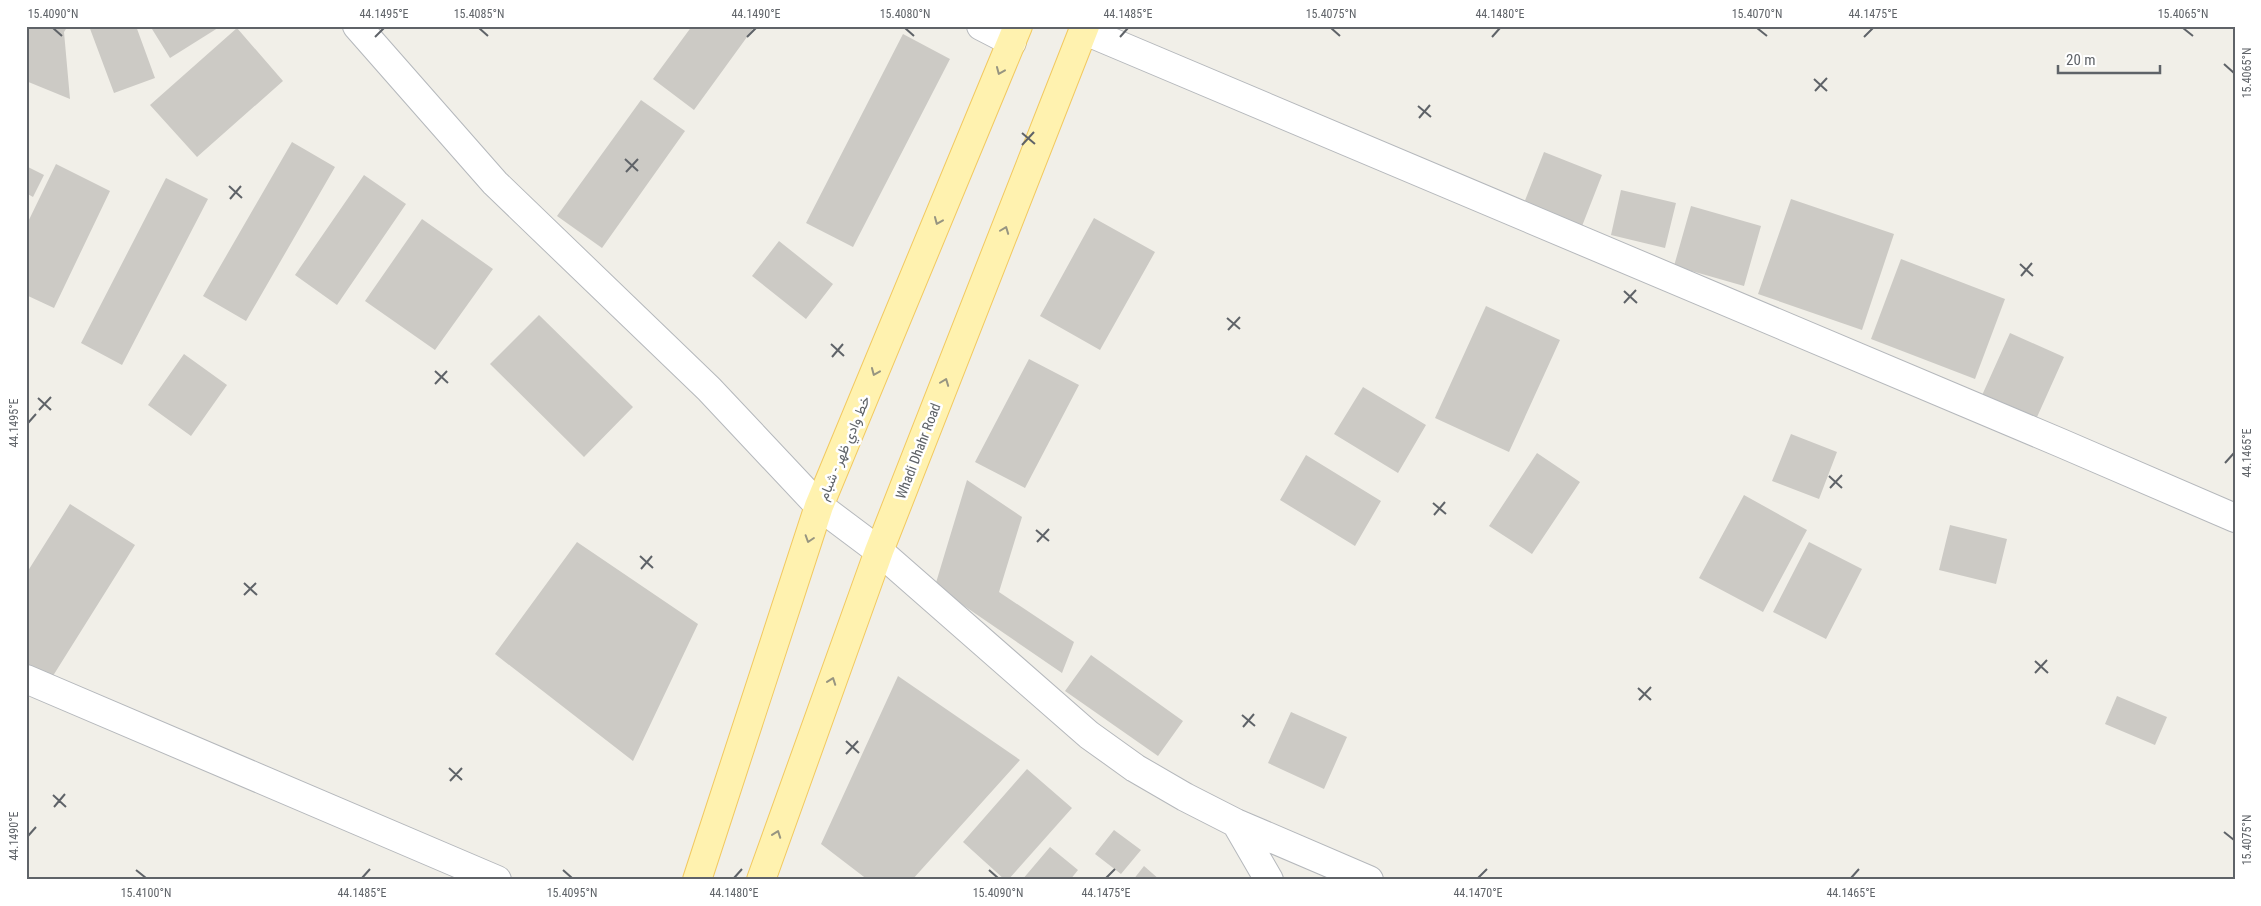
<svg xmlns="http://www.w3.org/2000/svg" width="2261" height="906" font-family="'Roboto Condensed',Vazirmatn,sans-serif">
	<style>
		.building { fill: #cccac5 }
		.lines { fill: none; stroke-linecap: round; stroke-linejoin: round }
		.minor-casing { stroke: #b5b8bc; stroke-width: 30 }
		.major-casing { stroke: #f2c960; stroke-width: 30 }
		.minor { stroke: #fff; stroke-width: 28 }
		.major { stroke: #fff2af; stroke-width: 28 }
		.oneway { stroke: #979581 }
		.ticks { fill: none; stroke: #5f6368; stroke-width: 2 }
		.labels { text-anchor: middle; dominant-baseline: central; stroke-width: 5; stroke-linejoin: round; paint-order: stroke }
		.street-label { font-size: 14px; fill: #5f6368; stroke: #fff }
		.neatline { fill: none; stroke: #5f6368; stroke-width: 2 }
		.ticks-label { font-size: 12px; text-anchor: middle; fill: #5f6368 }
	</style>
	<rect width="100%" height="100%" fill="#f1efe8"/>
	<path class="building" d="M26,26H68L64,32L70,99L26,81Z
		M89,26H136L155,78L114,93Z
		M156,26H221L170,58L152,29Z
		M692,26H755L694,110L653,79Z
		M237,28L283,81L197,157L150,105Z
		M903,34L950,59L853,247L806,223Z
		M641,100L685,131L602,248L557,216Z
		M292,142L335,167L246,321L203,296Z
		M1544,152L1602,175L1575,244L1517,221Z
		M56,164L110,191L54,308L26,295V226Z
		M28,167L44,175L33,197L26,193Z
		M364,175L406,204L337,305L295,275Z
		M166,178L208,199L122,365L81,343Z
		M1621,190L1676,203L1665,248L1611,235Z
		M1791,199L1894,234L1862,330L1758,294Z
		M1691,206L1761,226L1744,286L1674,266Z
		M1094,218L1155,252L1100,350L1040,316Z
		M422,219L493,269L435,350L365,301Z
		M779,241L833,284L806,319L752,276Z
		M1901,259L2005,299L1975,379L1871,339Z
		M1486,306L1560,340L1509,452L1435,418Z
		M539,315L633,407L584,457L490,364Z
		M2010,333L2064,357L2033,426L1979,402Z
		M184,354L227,385L191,436L148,405Z
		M1029,359L1079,385L1025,488L975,462Z
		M1363,387L1426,425L1398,473L1334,434Z
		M1791,434L1837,452L1819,499L1772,481Z
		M1537,453L1580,482L1532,554L1489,526Z
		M1306,455L1381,501L1355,546L1280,500Z
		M967,480L1022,517L999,592L1074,642L1062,673L935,586Z
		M1744,495L1807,530L1763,612L1699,578Z
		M70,504L135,545L51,679L26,664V574Z
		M1950,525L2007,539L1996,584L1939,570Z
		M577,542L698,624L633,761L495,654Z
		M1809,542L1862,569L1826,639L1773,612Z
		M1091,655L1183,721L1158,756L1065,691Z
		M898,676L1020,760L912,880H868L821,844Z
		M2117,696L2167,717L2155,745L2105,724Z
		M1291,712L1347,737L1324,789L1268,763Z
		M1027,769L1072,808L1008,880H1005L963,842Z
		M1114,830L1141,850L1121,874L1095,854Z
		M1050,847L1078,870L1070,880H1022Z
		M1144,866L1160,880H1133Z"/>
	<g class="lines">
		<g class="minor-casing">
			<path id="minor" d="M357,26L495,183L709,389L819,506L879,551L1089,735L1135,768L1185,797L1236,823L1369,880
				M981,26L1012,42
				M1083,30L2061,443L2235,518
				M26,679L497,880
				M1236,823L1269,880"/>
		</g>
		<g class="major-casing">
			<path id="major" d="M697,880L819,506L1018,26
				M761,880L879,551L1085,26"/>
		</g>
		<use href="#minor" class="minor"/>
		<use href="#major" class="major"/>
	</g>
	<defs><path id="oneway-chevron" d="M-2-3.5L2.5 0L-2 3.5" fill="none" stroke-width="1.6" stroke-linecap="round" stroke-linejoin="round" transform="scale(1.25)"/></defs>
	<g class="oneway">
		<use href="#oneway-chevron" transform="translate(1000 71) rotate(113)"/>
		<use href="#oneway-chevron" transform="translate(938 221) rotate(113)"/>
		<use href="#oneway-chevron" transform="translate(1005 230) rotate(-69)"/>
		<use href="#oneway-chevron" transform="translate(875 372) rotate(113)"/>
		<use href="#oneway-chevron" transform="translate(945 382) rotate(-69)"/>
		<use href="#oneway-chevron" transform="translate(809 539) rotate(108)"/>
		<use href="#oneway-chevron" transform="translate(832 681) rotate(-70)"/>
		<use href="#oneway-chevron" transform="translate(777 834) rotate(-70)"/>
	</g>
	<path class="ticks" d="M53,28L62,36M479,28L488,36M905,28L914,36M1331,28L1340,36M1757,28L1767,36M2183,28L2193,36M375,37L384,28M747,37L756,28M1120,37L1128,28M1492,37L1500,28M1864,37L1873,28M2224,64L2234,73M1814,79L1827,91M1815,91L1827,78M1418,106L1431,117M1419,118L1430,105M1022,133L1035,144M1022,145L1034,132M625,159L638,171M626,172L638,159M229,186L242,198M230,199L241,186M2020,264L2033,276M2021,276L2032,263M1624,291L1637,303M1624,303L1636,290M1227,318L1240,329M1228,330L1240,317M831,344L844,356M832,357L843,344M435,371L448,383M435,384L447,371M38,398L51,410M39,410L51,397M28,423L36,414M2225,463L2234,453M1829,476L1842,488M1830,488L1842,475M1433,503L1446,514M1434,515L1445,502M1036,530L1049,541M1037,542L1049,529M640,556L653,568M641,569L652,556M244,583L257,595M244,595L256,583M2035,661L2048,673M2035,673L2047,660M1638,688L1651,700M1639,700L1651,687M1242,715L1255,726M1243,727L1254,714M846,741L859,753M846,754L858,741M449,768L462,780M450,781L462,768M53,795L66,807M54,807L65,794M2224,832L2234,840M28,836L36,827M136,870L146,878M563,870L572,878M989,870L998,878M362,878L370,869M734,878L742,869M1106,878L1115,869M1478,878L1487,869M1851,878L1859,869"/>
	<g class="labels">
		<g class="street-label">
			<text transform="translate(844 448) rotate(-67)">خط وادي ظهر - شبام</text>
			<text transform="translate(918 451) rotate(-69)">Whadi Dhahr Road</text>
		</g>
	</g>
	<rect width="2261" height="906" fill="none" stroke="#ffffff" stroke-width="55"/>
	<path d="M2058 65v8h102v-8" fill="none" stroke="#5f6368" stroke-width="2.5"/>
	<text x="2066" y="65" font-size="15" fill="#5f6368" stroke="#ffffff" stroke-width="4" paint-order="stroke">20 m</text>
	<rect x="28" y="28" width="2206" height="850" class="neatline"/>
	<g class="ticks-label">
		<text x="53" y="18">15.4090°N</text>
		<text x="384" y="18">44.1495°E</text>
		<text x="479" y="18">15.4085°N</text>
		<text x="756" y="18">44.1490°E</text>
		<text x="905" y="18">15.4080°N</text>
		<text x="1128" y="18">44.1485°E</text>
		<text x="1331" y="18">15.4075°N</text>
		<text x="1500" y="18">44.1480°E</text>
		<text x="1757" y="18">15.4070°N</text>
		<text x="1873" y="18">44.1475°E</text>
		<text x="2183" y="18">15.4065°N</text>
		<text transform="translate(2247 73) rotate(-90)" y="4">15.4065°N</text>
		<text transform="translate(14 423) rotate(-90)" y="4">44.1495°E</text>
		<text transform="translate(2247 453) rotate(-90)" y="4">44.1465°E</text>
		<text transform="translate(14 836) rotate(-90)" y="4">44.1490°E</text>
		<text transform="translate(2247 840) rotate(-90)" y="4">15.4075°N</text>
		<text x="146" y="897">15.4100°N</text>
		<text x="362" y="897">44.1485°E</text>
		<text x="572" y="897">15.4095°N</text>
		<text x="734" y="897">44.1480°E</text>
		<text x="998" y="897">15.4090°N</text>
		<text x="1106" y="897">44.1475°E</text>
		<text x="1478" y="897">44.1470°E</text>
		<text x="1851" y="897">44.1465°E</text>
	</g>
</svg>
